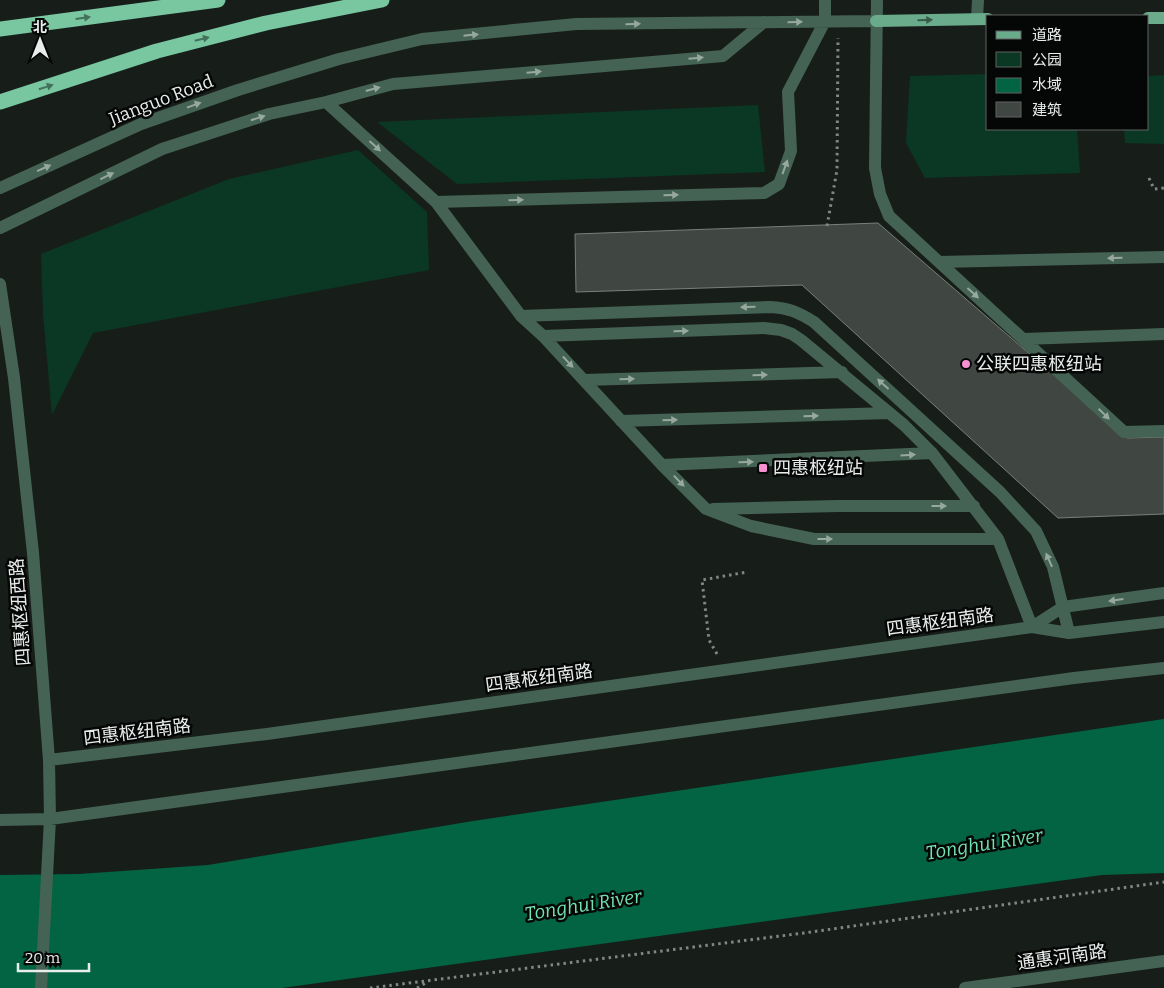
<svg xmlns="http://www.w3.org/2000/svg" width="1164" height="988" font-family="Bitter,'Noto Sans SC',serif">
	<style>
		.green { fill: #0b3725 }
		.water { fill: #026443 }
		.building { fill: #404743; stroke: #78807b }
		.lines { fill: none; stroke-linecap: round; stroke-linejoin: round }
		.path { stroke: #818784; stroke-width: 3; stroke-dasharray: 2.5 4; stroke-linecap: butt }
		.minor { stroke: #456354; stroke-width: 12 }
		.major { stroke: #6aab8b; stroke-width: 12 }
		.highway { stroke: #78c7a1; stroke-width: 15 }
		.oneway { fill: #44715b }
		.oneway2 { fill: #385948 }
		.oneway3 { fill: #97a8a0 }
		.poi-dot { fill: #f590d1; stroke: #050706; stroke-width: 2 }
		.labels { text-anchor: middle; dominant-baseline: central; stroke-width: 5; stroke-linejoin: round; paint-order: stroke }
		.street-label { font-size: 18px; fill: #e9edeb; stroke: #050706 }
		.poi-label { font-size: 18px; fill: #e9edeb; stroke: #050706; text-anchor: start }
		.water-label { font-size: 19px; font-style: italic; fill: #73e2b0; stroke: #050706 }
	</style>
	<rect width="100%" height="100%" fill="#171e1a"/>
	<path class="green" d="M988,74V129H1077L1080,173L925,178L906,143L910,76Z
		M1164,75V144L1125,143L1124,129H1148V76Z
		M758,105L765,172L457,184L377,122Z
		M358,150L427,212L429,270L93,333L52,415L43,314L41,254L229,179Z"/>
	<path class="water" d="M1164,719V873L1102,875L282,988H0V875L79,874L208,865L473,821Z"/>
	<path class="building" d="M878,223L1127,438L1164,437V514L1058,518L802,285L576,292L575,234Z"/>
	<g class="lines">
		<path class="path" d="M1149,178L1154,189L1164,188
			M827,226L837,170L838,38
			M717,654L709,640L702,580L747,572
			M370,988L804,933L1164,882
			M417,988L427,982"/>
		<path class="minor" d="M877,0L875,168L880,194L889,216L1124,432L1164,431
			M977,19L978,0
			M326,102L436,202L764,193L779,184L791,151L788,92L825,21V0
			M0,188L141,124L238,90L339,59L422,39L576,24L876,21
			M436,202L521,316L543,336L662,465L706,509L751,526L814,539H998
			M0,228L162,149L269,114L326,102L393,84L723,56L764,22
			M939,262L1164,257
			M0,284L14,378L33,553L49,760L50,819L41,988
			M521,316L770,307C789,308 798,312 814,322L1000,492L1036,531L1053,567L1069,633
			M543,336L764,328L781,330L792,334L801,340L904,425L932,453L998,539L1032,627
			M1024,339L1164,334
			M585,380L842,372
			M621,421L890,413
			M662,465L932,453
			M713,509L838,506H974
			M1032,627L1063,607L1164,593
			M49,760L267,734L1032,627L1069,633L1164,622
			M0,820L50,819L1074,678L1164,668
			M965,988L1164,961"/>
		<path class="major" d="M1148,18H1164
			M876,21L988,19"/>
		<path class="highway" d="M0,29L218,0
			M0,102L157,51L266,23L382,0"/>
	</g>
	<defs><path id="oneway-solid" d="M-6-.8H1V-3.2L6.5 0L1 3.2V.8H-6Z" transform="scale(1.25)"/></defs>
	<g class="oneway">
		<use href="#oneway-solid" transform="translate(83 18) rotate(-8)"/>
		<use href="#oneway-solid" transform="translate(202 39) rotate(-14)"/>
		<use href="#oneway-solid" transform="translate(46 87) rotate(-18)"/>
	</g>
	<use class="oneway2" href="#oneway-solid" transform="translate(925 20) rotate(-1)"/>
	<g class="oneway3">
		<use href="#oneway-solid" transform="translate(795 22) rotate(-1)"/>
		<use href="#oneway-solid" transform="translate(633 24) rotate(-1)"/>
		<use href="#oneway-solid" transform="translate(471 35) rotate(-6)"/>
		<use href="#oneway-solid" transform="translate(696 58) rotate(-5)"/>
		<use href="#oneway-solid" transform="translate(534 72) rotate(-5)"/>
		<use href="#oneway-solid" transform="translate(373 89) rotate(-15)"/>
		<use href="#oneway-solid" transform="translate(194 105) rotate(-20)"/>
		<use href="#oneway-solid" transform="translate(258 118) rotate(-18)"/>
		<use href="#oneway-solid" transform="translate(375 146) rotate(42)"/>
		<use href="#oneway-solid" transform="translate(785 167) rotate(-70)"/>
		<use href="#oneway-solid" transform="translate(44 168) rotate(-24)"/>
		<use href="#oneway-solid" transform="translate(107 176) rotate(-26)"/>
		<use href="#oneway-solid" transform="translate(671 195) rotate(-2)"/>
		<use href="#oneway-solid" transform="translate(516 200) rotate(-2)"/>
		<use href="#oneway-solid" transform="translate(1115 258) rotate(179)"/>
		<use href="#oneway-solid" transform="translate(973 293) rotate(42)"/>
		<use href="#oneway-solid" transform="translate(748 307) rotate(178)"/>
		<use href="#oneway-solid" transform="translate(681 331) rotate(-2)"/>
		<use href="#oneway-solid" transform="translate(568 362) rotate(47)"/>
		<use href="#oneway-solid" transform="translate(760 375) rotate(-2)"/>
		<use href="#oneway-solid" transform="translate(627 379) rotate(-1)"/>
		<use href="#oneway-solid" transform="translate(883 384) rotate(-138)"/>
		<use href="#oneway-solid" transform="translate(1104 414) rotate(44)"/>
		<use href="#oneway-solid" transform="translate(811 416) rotate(-2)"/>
		<use href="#oneway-solid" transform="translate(670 420) rotate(-1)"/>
		<use href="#oneway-solid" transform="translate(908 455) rotate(-3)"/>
		<use href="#oneway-solid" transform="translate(746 462) rotate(-2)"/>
		<use href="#oneway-solid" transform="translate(679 481) rotate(46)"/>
		<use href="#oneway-solid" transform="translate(939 506)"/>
		<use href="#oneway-solid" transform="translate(825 539)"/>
		<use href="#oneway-solid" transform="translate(1049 560) rotate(-114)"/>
		<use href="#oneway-solid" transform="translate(1116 600) rotate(172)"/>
	</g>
	<g class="poi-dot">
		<circle cx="966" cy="364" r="5"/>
		<rect x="758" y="463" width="10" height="10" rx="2.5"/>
	</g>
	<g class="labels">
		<g class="street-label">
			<text transform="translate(161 100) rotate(-21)">Jianguo Road</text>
			<text transform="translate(20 612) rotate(-94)">四惠枢纽西路</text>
			<text transform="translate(940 622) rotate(-8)">四惠枢纽南路</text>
			<text transform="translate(539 678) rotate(-8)">四惠枢纽南路</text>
			<text transform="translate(137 732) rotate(-7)">四惠枢纽南路</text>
			<text transform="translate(1062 957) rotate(-8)">通惠河南路</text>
		</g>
		<g class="poi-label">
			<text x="976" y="364">公联四惠枢纽站</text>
			<text x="773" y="468">四惠枢纽站</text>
		</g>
		<g class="water-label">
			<text transform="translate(984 844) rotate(-9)">Tonghui River</text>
			<text transform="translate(583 905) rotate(-9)">Tonghui River</text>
		</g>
	</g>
	<rect x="986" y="15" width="162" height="115" fill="#050706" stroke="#606362"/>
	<rect x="996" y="31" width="25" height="8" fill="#6aab8b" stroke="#606362"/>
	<text x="1032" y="40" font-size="15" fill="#e9edeb">道路</text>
	<rect x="996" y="52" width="25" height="15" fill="#0b3725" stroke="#606362"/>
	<text x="1032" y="65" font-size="15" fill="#e9edeb">公园</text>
	<rect x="996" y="78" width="25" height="15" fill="#026443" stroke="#606362"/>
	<text x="1032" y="90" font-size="15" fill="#e9edeb">水域</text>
	<rect x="996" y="102" width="25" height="15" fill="#404743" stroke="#606362"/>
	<text x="1032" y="115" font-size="15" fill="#e9edeb">建筑</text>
	<g transform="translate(40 40)" stroke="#050706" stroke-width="4" paint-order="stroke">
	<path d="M0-4L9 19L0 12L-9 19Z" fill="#e9edeb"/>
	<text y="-8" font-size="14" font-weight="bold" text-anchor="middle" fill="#e9edeb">北</text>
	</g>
	<path d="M18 963v8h71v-8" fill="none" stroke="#e9edeb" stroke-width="2.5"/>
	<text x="25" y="963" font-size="15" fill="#e9edeb" stroke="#050706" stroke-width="4" paint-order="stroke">20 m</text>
</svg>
